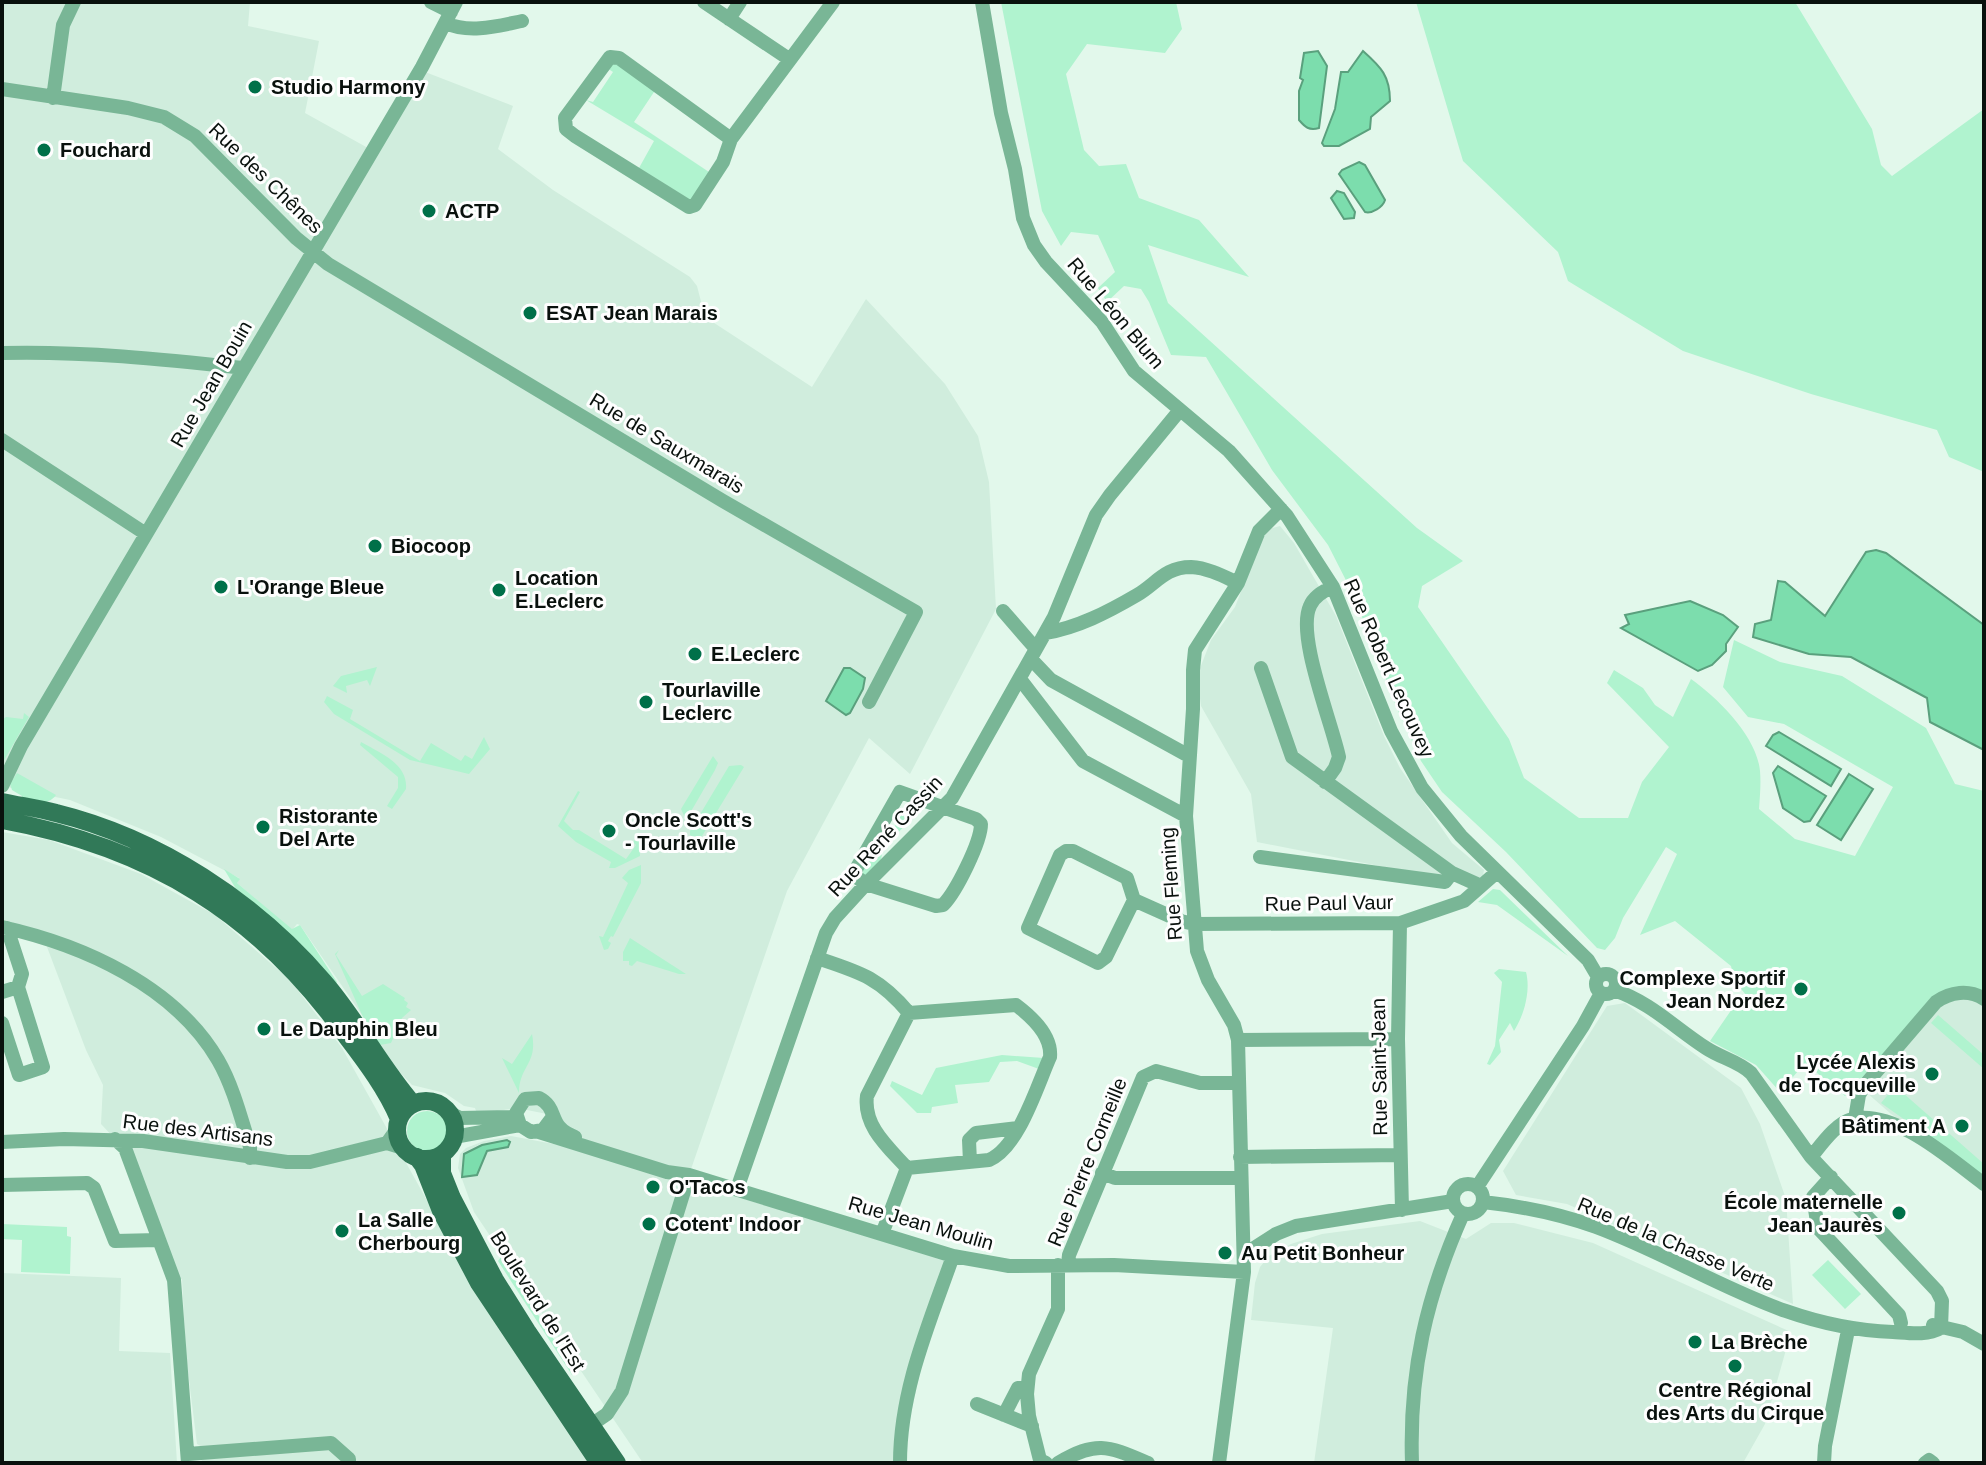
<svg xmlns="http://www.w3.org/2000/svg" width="1986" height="1465" font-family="Arial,sans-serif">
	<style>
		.built { fill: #d0eddd }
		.green { fill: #b0f3cf }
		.water { fill: #7cddad; stroke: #5aa07d; stroke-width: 2 }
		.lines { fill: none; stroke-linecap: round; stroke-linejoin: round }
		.minor { stroke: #79b696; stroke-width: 14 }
		.major { stroke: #317958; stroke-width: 18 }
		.poi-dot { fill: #007049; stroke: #fefefe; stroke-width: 3 }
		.labels { text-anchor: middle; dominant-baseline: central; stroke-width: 6; stroke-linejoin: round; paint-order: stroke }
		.poi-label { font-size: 20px; font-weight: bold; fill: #09110d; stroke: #fefefe; text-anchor: start }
		.street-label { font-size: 20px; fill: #09110d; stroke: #fefefe }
	</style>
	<rect width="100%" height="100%" fill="#e2f8eb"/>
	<path class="built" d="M2,2H250L248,26L319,41L305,113L368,148L420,70L513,106L498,149L553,190L690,277L697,286L705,317L812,387L866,299L945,384L978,436L989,482L996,609L910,774L869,738L787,891L689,1175L575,1137L552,1115L517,1108L477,1114L475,1108L464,1106L445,1093L412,1085L388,1060L362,1015L300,925L297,924L292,930L237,883L239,878L161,837L70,800L2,786Z
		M1280,526L1294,543L1336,616L1384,736L1400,768L1452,843L1484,870L1481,886L1257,842L1251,794L1201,706L1197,676L1211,640L1235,607L1265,530Z
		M2,832L49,840L141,874L215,915L290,980L342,1048L453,1247L589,1463H199L204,1458L202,1447L197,1444L186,1356L182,1279L174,1280L115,1139L101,1124L103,1085L86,1050L44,939L2,927Z
		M1950,996L1984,1002V1176L1891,1114L1866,1092Z
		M1625,1003L1741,1088L1760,1124L1786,1199L1793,1304L1567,1204L1516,1195L1503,1171L1607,1006Z
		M511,1136L570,1147L945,1259L900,1463H643L474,1212L458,1168L460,1154L466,1148L484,1141Z
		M1420,1221L1466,1239L1491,1223H1514L1593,1243L1791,1332L1765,1424L1743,1463H1314L1333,1328L1251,1320L1255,1283L1260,1267L1269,1256L1291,1244L1322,1234Z
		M2,1273L121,1278L119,1351L170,1353L177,1463H2Z"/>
	<path class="green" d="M1001,2H1176L1182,29L1165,53L1087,44L1066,74L1084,150L1099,166L1126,164L1139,198L1199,220L1249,277L1148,245L1168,303L1417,528L1463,561L1422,586L1418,607L1509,739L1524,778L1579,818H1628L1642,782L1669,747L1607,683L1614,670L1643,688L1655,705L1673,717L1691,679C1718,698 1757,737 1760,771C1761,783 1760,796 1759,809L1795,839L1855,856L1893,787L1784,724L1748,717L1723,687L1734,640L1780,662L1842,676L1926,728L1955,784L1984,791V997L1932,1002L1845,1096L1805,1063L1780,1092L1756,1065L1710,1041L1734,1006L1740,1010L1746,995L1734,980L1731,966L1675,921L1640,935L1677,854L1666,847L1623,918L1615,938L1605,950L1597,948L1506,852L1442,792L1421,761L1396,706L1354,596L1328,545L1272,470L1206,357L1171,355L1149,302L1141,289L1124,286L1107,302L1098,288L1115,272L1098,235L1071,232L1061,246L1042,211Z
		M1416,2H1795L1872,129L1881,165L1892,176L1984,109V472L1949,457L1937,430L1811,394L1683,351L1568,281L1558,252L1463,161Z
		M617,62L656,89L634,122L712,174L692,201L639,168L654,141L586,100L593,102L613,72L607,68Z
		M377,667L370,686L367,680L346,686L347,693L333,686L341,676Z
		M327,696L353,710L350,719L420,761L431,743L461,761L465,755L472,759L484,737L490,749L469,774L410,760L334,714L324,702Z
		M24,713L29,717L2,764V720L6,717L23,719Z
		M361,742C382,754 408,764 406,789L392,809L387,806L398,788V777L360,745Z
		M713,756L718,763L715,770L686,820L681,809Z
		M741,765L744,767L699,841L690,835V831L729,766Z
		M17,773L56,795C47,807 35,802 21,801L22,796L12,790L10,784Z
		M578,791L580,792L564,821L573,830H579L626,859L636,845L633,842L639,836L640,856L615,868H609L611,862L576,842L558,826Z
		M909,800L925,805L883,848L881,860L864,878L860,873L871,854L883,848Z
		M641,865V883L613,937L611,936L608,941L611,943L608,949L604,950L599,936L603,937L628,883L622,878L629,870Z
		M224,869L240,879L237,883L292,929L300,925L337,982L335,985L236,889Z
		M1493,889L1500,890L1568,956L1497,905L1478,902Z
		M630,938L686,974H679L637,961L632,966L629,965V961H623V952Z
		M339,950L336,955L362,996L383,984L405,998L404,1000L408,1003L406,1007L411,1010L402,1018L391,1043L380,1045L362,1015L335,954Z
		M1499,969L1526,972C1531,991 1524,1015 1514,1031L1510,1023L1499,1040L1501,1052L1490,1065L1487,1064L1495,1046L1502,982L1494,973Z
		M1938,1015L1984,1055V1069L1931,1023Z
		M532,1034C538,1064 519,1066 519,1093L502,1058L512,1064Z
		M1002,1055L1044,1058L1039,1069L1017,1061L1000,1062L989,1082L955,1085L958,1103L932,1107L931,1113H917L890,1086L892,1081L922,1095L936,1068Z
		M1895,1086L1984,1164V1176L1881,1103Z
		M407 1131a20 20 0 1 1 40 0a20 20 0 1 1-40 0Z
		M2,1224L67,1227V1236L71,1237L70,1274L21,1272L22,1240L2,1239Z
		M501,1257L569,1363H577L572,1375L498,1261Z
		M1828,1260L1861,1294L1845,1309L1812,1275Z"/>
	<path class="water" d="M1318,51L1327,66L1319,128C1309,131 1305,127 1299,120V91L1303,80L1300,78L1304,53Z
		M1363,51C1381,67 1390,76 1390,101L1371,117L1370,129L1339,146H1324L1322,143L1335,109L1341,72H1348Z
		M1359,162L1365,165L1385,200C1383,207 1372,214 1365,212L1339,174L1342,170Z
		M1337,191L1344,193L1355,212L1354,218L1344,219L1331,198Z
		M1876,550L1886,553L1984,625V750L1930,722L1927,698L1851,657L1809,654L1753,637L1755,624L1771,620L1778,581L1785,582L1825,616L1866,552Z
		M1690,601L1723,615L1738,627L1726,644V651L1712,665L1698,671L1621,628L1629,624L1625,615Z
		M844,668H850L865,678L863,689L850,713L846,715L826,701Z
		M1779,732L1841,769L1831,786L1766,746L1773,735Z
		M1778,766L1826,796L1810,821L1804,822L1783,808L1773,773Z
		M1849,774L1873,789L1841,840L1817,825Z
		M507,1140L510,1142L508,1147L487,1151L477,1175L462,1177L464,1154L482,1145Z"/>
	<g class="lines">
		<path class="minor" d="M431,2L451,12
			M704,2L789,59
			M982,2L1001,113L1015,169L1023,218L1034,245L1046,262L1102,322L1134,371L1229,451L1287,516L1333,587L1391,731L1422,788L1461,836L1588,960L1598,977
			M729,19L740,2
			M446,23C469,34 498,26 522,21
			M2,89L128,108L164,117L195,136L296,238L328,264L723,501L916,612L869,702
			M53,98L63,25L74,2
			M731,139L619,58L610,57L565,118L566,129L575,136L689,207L695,205L723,162L731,139L833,2
			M2,353C83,351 162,359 243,368
			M2,440L146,534
			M1003,611L1036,649
			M1045,633C1077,628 1108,612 1137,595C1156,584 1165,567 1191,567C1208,568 1223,576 1238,583
			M1031,659L1051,680L1189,756
			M1261,668L1292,757L1452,873L1481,886
			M1020,679L1083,761L1186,816
			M1325,782L1335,768L1339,757C1332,723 1296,635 1310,606C1314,596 1323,591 1333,587
			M2,786L21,746L422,67L456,2
			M900,792L976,819L981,824C981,842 956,892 943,905L936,906L866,884L855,876V871Z
			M1260,857L1445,882L1452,873
			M1134,900L1127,878L1073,851H1066L1060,855L1028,928L1098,963L1106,957L1134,900L1181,921L1194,924L1400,923L1464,901L1497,872
			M1400,923L1398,1039L1402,1210
			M2,927C83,945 175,986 218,1060C233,1086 241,1118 250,1147V1158
			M7,928L22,974L18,987
			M817,958C859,972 879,977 909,1013L867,1096C863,1126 888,1147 907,1168
			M1596 984a10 10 0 1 1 20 0a10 10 0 1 1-20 0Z
			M1614,990C1650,1002 1675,1028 1706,1048C1721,1058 1738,1061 1751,1073L1811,1157L1937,1291L1942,1301L1941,1328
			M2,992L18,987L43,1067L19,1075L2,1023
			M1238,1040L1398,1039
			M448,1112L460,1118L516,1117
			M552,1118L543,1130L531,1132L520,1125L516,1113L525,1099L539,1098C560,1109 546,1126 575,1137
			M1855,1119L1859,1095L1864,1086L1936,1002C1950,992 1969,989 1984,999
			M539,1132L667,1172L689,1175L953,1256L1009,1266L1114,1265L1244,1272
			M454,1137L520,1125
			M115,1139L125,1148L174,1280L188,1463
			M2,1142L64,1139L143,1141L287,1162H310L387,1143L403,1148
			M387,1143L397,1129
			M1240,1157L1400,1155
			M1811,1157C1821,1145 1836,1123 1852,1119C1896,1109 1951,1160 1984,1184
			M970,1162L969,1140L976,1133L1018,1128
			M907,1168L989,1160C1019,1147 1037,1086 1050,1057C1052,1036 1032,1017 1016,1005L909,1013
			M1102,1173L1115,1178H1241
			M1831,1177L1813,1197L1818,1228L1899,1315L1901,1323
			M1453 1199a15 15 0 1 1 30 0a15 15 0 1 1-30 0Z
			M2,1185L87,1183L94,1188L115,1241L158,1240
			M1477,1187L1583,1026L1601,993
			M737,1189L826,933L835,918L866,884L952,798L1054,617L1096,515L1110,495L1180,410
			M1483,1202C1520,1206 1560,1214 1596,1227C1700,1266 1777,1328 1893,1332C1909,1333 1927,1336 1941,1328
			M882,1234L907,1168
			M1245,1254L1276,1234L1296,1226L1453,1201
			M1068,1264L1069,1255L1143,1077L1156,1071L1200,1083H1238
			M1933,1325L1963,1332L1984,1344
			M977,1404L1032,1426
			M1004,1415L1018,1388L1027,1387
			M591,1425L607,1414L622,1391L689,1175
			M188,1454L331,1443L349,1459V1463
			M900,1463C900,1390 929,1324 953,1256
			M1046,1463L1040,1460L1029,1416L1027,1394L1029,1374L1058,1309V1265
			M1058,1463C1097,1440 1108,1446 1148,1463
			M1219,1463L1244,1272L1238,1040L1234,1025L1208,980L1197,951L1186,816L1193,709V670L1195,650L1238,583L1259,531L1281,509
			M1412,1463C1409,1372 1426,1297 1463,1214
			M1824,1463L1825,1446L1848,1330
			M1925,1463L1929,1460L1933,1463"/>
		<path class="major" d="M2,802C20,806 38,808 56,813C158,838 256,902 324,982C357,1020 380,1066 413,1104
			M2,820C150,847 260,914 347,1037C366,1062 387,1090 399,1119
			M397 1130a29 29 0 1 1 58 0a29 29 0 1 1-58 0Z
			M442,1154V1173L452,1198L495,1280L527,1331L617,1463
			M417,1157L423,1165L441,1211L479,1283L599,1463"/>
	</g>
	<g class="poi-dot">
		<circle cx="255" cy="87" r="8"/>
		<circle cx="44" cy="150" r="8"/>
		<circle cx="429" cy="211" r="8"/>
		<circle cx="530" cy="313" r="8"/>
		<circle cx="375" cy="546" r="8"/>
		<circle cx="221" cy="587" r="8"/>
		<circle cx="499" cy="590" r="8"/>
		<circle cx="695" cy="654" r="8"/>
		<circle cx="646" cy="702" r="8"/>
		<circle cx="263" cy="827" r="8"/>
		<circle cx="609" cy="831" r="8"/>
		<circle cx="1801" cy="989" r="8"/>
		<circle cx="264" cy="1029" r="8"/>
		<circle cx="1932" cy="1074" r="8"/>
		<circle cx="1962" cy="1126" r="8"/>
		<circle cx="653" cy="1187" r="8"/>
		<circle cx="1899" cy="1213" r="8"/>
		<circle cx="649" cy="1224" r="8"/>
		<circle cx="342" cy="1231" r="8"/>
		<circle cx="1225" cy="1253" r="8"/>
		<circle cx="1695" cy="1342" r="8"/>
		<circle cx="1735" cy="1366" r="8"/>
	</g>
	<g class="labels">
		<g class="poi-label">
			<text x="271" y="87">Studio Harmony</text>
			<text x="60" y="150">Fouchard</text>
			<text x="445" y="211">ACTP</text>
			<text x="546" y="313">ESAT Jean Marais</text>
			<text x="391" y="546">Biocoop</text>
			<text x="515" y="578">Location<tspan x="515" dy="23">E.Leclerc</tspan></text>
			<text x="237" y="587">L'Orange Bleue</text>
			<text x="711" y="654">E.Leclerc</text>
			<text x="662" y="690">Tourlaville<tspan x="662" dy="23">Leclerc</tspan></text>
			<text x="279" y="816">Ristorante<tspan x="279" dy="23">Del Arte</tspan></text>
			<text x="625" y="820">Oncle Scott's<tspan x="625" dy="23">- Tourlaville</tspan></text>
			<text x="1785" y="978" text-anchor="end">Complexe Sportif<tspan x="1785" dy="23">Jean Nordez</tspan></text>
			<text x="280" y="1029">Le Dauphin Bleu</text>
			<text x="1916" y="1062" text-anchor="end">Lycée Alexis<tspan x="1916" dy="23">de Tocqueville</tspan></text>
			<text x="1946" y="1126" text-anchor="end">Bâtiment A</text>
			<text x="669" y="1187">O'Tacos</text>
			<text x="1883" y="1202" text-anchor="end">École maternelle<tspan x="1883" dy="23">Jean Jaurès</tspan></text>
			<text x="358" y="1220">La Salle<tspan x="358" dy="23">Cherbourg</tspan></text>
			<text x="665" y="1224">Cotent' Indoor</text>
			<text x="1241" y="1253">Au Petit Bonheur</text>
			<text x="1711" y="1342">La Brèche</text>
			<text x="1735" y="1390" text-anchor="middle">Centre Régional<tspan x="1735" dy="23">des Arts du Cirque</tspan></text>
		</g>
		<g class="street-label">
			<text transform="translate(266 178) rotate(44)">Rue des Chênes</text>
			<text transform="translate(1116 313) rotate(50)">Rue Léon Blum</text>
			<text transform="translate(211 384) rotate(-60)">Rue Jean Bouin</text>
			<text transform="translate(667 443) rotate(31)">Rue de Sauxmarais</text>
			<text transform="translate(1389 668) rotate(66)">Rue Robert Lecouvey</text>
			<text transform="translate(885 836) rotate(-47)">Rue René Cassin</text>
			<text transform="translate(1171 884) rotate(-94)">Rue Fleming</text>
			<text transform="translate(1329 903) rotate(-1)">Rue Paul Vaur</text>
			<text transform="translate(1379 1067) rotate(-91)">Rue Saint-Jean</text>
			<text transform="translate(198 1130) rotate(7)">Rue des Artisans</text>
			<text transform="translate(1087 1162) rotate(-68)">Rue Pierre Corneille</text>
			<text transform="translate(921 1223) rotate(16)">Rue Jean Moulin</text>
			<text transform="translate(1676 1244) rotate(23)">Rue de la Chasse Verte</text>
			<text transform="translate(538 1301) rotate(58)">Boulevard de l'Est</text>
		</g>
	</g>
	<rect width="1986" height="1465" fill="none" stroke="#09110d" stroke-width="8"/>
</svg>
